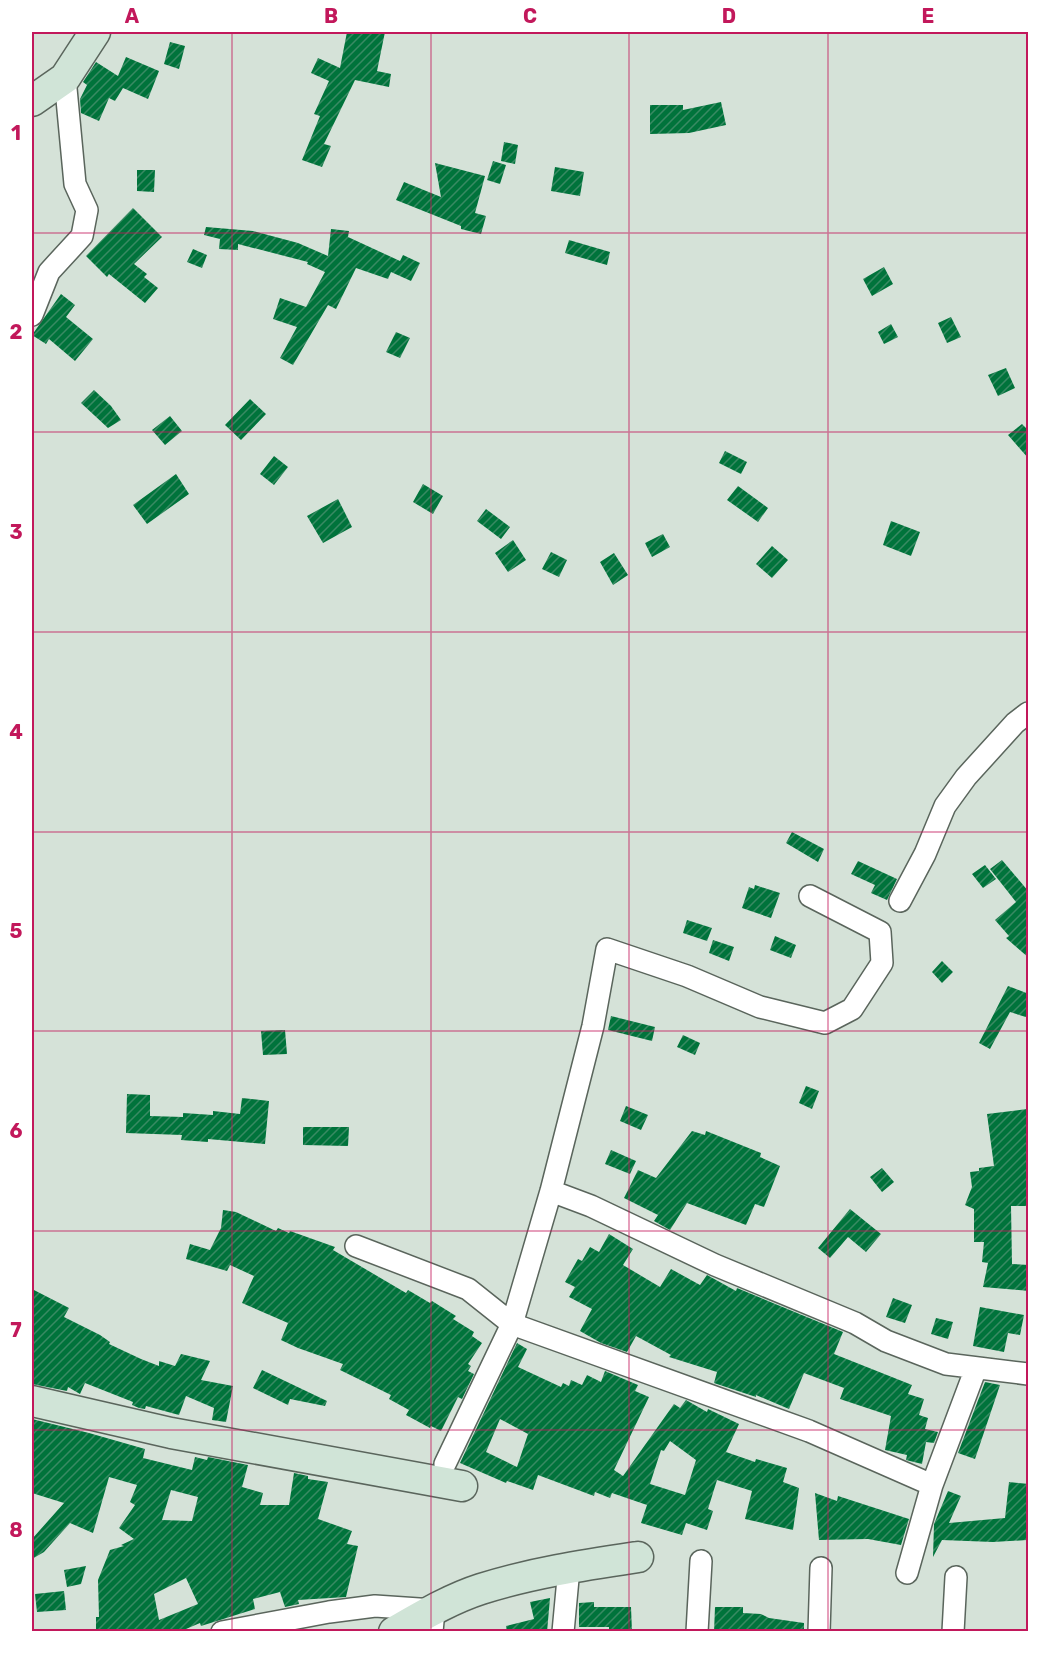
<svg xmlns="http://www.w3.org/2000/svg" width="1060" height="1663" font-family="Rubik,sans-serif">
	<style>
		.building { fill: url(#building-hatch); fill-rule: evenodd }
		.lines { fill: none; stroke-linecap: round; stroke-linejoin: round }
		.street-casing { stroke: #5a655c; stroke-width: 24 }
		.secondary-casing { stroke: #5a655c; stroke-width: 33 }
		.street { stroke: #fff; stroke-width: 21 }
		.secondary { stroke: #d0e4d7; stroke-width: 30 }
		.grid { fill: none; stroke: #c2185b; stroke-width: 1.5; stroke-opacity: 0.55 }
		.neatline { fill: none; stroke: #c2185b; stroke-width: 2 }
		.grid-label { font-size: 20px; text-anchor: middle; font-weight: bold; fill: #c2185b }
	</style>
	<defs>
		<pattern id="building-hatch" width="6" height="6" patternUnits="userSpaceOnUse" patternTransform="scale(1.5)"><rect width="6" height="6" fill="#00733b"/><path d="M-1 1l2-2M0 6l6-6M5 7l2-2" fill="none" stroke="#398a63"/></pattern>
	</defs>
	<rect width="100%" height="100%" fill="#d5e2d8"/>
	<path class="building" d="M347,32H385L377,71L391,74L389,87L355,80L324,144L331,146L322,167L302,160L320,116L314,114L329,81L311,73L318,58L340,68Z
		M170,42L185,46L179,69L164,64Z
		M126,57L159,71L148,99L123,88L115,101L109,98L99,121L81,113L80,99L87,85L83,82L96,62L118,76Z
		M721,102L726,125L689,133L650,134V105H683V110Z
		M504,142L518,145L515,164L501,161Z
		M493,161L506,165L500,184L487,180Z
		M435,163L485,176L475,213L486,216L481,234L461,229V226L396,200L404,182L441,197Z
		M555,167L584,172L580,196L551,191Z
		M137,170H155L154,192L137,191Z
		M133,208L162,237L134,264L147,274L144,277L158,288L145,303L109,274L107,277L86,256Z
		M206,227L253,231L298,243L328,256L331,229L349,231L348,237L400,261L403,255L420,263L411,281L391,272L388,279L356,268L336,309L328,305L293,365L280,358L297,327L273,319L280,298L306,307L325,272L307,264L308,262L238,244V250L219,249L220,239L204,235Z
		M569,240L610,252L607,265L565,253Z
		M193,249L207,255L202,268L187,262Z
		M884,267L893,284L872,296L863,279Z
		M61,294L75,305L66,317L93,339L75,361L49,339L46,344L32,335Z
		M951,317L961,337L947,343L938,323Z
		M891,324L898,337L884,344L878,332Z
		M396,332L410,338L400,358L386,352Z
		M1006,368L1015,388L998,396L988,375Z
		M94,390L111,406L121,420L108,428L81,403Z
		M250,399L266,414L241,440L225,425Z
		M170,416L182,431L165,445L152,430Z
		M1022,424L1029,431V459L1008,435Z
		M725,451L747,462L741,474L719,463Z
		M274,456L288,467L274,485L260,474Z
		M176,474L189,494L147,524L133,505Z
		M423,484L443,496L433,514L413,502Z
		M738,486L768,508L758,522L727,500Z
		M338,499L352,527L323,543L307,516Z
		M486,509L510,527L501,539L477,521Z
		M891,521L920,532L911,556L883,545Z
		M663,534L670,547L652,557L645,543Z
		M513,540L526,560L508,572L495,553Z
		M772,546L788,560L772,578L756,564Z
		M551,552L567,560L559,577L542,569Z
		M614,553L628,575L613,585L600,562Z
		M792,832L824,849L818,862L786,843Z
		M1002,860L1029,892V958L1006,938L1009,936L995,920L1016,902L990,869Z
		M858,861L897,879L887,900L871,893L875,885L851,874Z
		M985,865L996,879L983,888L972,874Z
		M755,885L780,893L771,918L742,908L749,887L754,889Z
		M687,920L712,928L707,941L683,933Z
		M775,936L796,945L791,958L770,950Z
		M713,940L734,947L729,961L709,953Z
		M942,961L953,972L942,983L932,972Z
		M1008,986L1029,994V1018L1010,1012L990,1049L979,1043Z
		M611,1016L655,1027L652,1041L608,1030Z
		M285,1030L287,1054L263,1055L261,1031Z
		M683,1035L700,1043L695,1055L677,1047Z
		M806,1086L819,1091L812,1109L799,1103Z
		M127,1094L150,1095V1116L183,1117V1113L213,1115V1111L240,1114L242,1098L269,1101L265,1144L208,1139V1142L181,1140L182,1135L126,1133Z
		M626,1106L648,1115L641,1130L620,1121Z
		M1027,1109L1029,1206H1011L1012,1264L1029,1265V1291L983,1287L988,1263L982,1262L984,1242H974V1209L965,1205L972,1187L970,1172L979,1171V1168L994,1166L987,1114Z
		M303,1127H349L348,1146L303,1145Z
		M692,1131L705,1135L706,1131L761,1153L760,1157L780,1166L764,1207L755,1204L746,1225L687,1203L670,1230L654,1221L658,1215L624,1198L638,1170L656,1178Z
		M611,1150L636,1161L630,1174L605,1164Z
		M882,1168L894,1182L882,1192L870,1177Z
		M850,1209L881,1234L866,1252L848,1237L830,1258L818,1248Z
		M223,1210L236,1212L276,1231L278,1228L289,1233L290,1231L335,1247L333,1250L406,1293L408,1290L430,1303L432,1301L456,1316L453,1319L474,1332L472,1336L482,1343L468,1364L471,1366L468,1371L474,1374L462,1399L458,1397L441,1431L431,1426L430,1428L406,1415L409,1410L389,1399L391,1395L340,1370L343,1364L298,1348L281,1340L288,1323L242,1303L254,1276L230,1265L227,1271L186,1259L190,1244L210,1250L221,1228Z
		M609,1234L633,1249L623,1265L660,1287L671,1269L700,1285L707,1275L736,1291L737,1288L843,1332L834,1354L912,1385L908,1394L924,1399L919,1415L928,1418L925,1429L938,1432L934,1443L926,1442L922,1464L906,1460L907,1455L885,1450L891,1416L840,1399L844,1388L804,1373L789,1409L756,1395V1397L714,1383L717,1372L669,1357L671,1355L636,1336L627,1352L601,1343L580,1331L592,1309L569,1297L575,1287L565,1282L578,1259L582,1261L590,1247L599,1252Z
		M32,1289L69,1308L64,1317L100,1335L110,1342L109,1344L141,1359L159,1366V1361L175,1366L181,1354L210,1361L201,1380L233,1386L226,1422L212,1420L214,1408L186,1396L179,1415L146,1406L145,1409L139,1408L132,1405L133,1402L85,1383L80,1394L68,1387L67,1391L32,1384Z
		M893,1298L912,1305L905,1323L886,1317Z
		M980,1307L1024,1315L1020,1335L1008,1333L1004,1352L973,1346Z
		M936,1318L953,1322L948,1339L931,1334Z
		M517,1343L527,1349L518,1367L561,1387L563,1383L569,1386L571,1380L582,1385L587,1375L601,1382L605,1371L638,1385L635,1391L649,1397L614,1470L623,1476L674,1404L680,1408L686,1400L707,1412L708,1409L739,1424L726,1452L755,1462L756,1459L787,1468L783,1482L799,1488L793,1530L745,1519L752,1491L717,1480L708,1509L713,1511L707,1530L686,1523L682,1535L641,1523L647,1505L612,1493L610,1498L595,1492L594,1496L538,1475L533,1490L507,1481L506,1483L460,1463ZM500,1419L528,1434L517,1467L486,1452ZM670,1441L696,1460L685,1495L650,1484L661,1450L664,1451Z
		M262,1370L327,1401L325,1406L290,1399L288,1405L253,1388Z
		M985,1382L1000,1385L975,1459L958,1453Z
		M32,1419L89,1433L145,1449L143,1458L192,1470L195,1457L207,1460L208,1457L248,1465L242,1487L263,1493L260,1505H289L294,1473L308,1476V1479L328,1482L318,1519L352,1531L347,1544L358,1546L346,1597L298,1600L299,1604L285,1607L280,1592L253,1599L255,1609L201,1626L200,1623L179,1632H96V1617H99L98,1580L110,1550L124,1546L121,1545L134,1539L119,1528L135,1505L130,1502L137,1485L109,1477L93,1533L70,1523L44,1552L32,1559V1539L64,1503L32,1493ZM171,1490L198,1497L192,1521L162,1520ZM186,1578L198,1604L159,1620L154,1594Z
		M1009,1482L1029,1484L1027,1540L993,1542L942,1540L933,1557L934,1524L948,1491L961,1496L949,1523L1005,1518Z
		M815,1493L837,1501L838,1496L909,1519L901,1545L868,1539L819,1540Z
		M86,1566L81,1584L67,1587L64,1570Z
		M64,1591L66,1610L37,1612L35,1594Z
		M550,1598L547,1632H507L506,1626L534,1619L530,1602Z
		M594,1602V1607H631L632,1632H609V1627H579V1603Z
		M715,1607H743V1613L761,1614L769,1618L804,1623V1632L743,1630V1632H714Z"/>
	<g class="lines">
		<g class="street-casing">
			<path id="street" d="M32,315L49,272L82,236L87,210L75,184L65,78
				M900,901L925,854L945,806L966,777L1015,723L1028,713
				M551,1191L591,1206L715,1265L855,1323L886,1341L946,1364L1028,1374
				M356,1246L468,1289L512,1324L809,1431L932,1485
				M445,1464L512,1324L551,1191L593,1026L607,949L687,976L760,1007L825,1023L852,1009L882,963L880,932L810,896
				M907,1573L932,1485L976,1368
				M222,1632L329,1612L375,1606L434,1610L432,1632
				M563,1632L569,1568
				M697,1632L701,1561
				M819,1632L821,1568
				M953,1632L956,1577"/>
		</g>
		<g class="secondary-casing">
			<path id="secondary" d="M32,101L65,78L95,32
				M32,1401L171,1433L462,1486
				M394,1632C422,1616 450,1599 481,1589C531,1573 585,1565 638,1557"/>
		</g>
		<use href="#street" class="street"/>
		<use href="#secondary" class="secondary"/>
	</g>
	<path class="grid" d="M232,32V1632M431,32V1632M629,32V1632M828,32V1632M32,233H1028M32,432H1028M32,632H1028M32,832H1028M32,1031H1028M32,1231H1028M32,1430H1028"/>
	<rect width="1060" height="1663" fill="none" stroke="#ffffff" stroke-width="66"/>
	<rect x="33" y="33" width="994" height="1597" class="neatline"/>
	<g class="grid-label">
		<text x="132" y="23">A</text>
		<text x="331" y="23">B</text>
		<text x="530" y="23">C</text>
		<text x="729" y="23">D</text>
		<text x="928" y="23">E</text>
		<text x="16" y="140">1</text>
		<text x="16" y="339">2</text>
		<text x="16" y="539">3</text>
		<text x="16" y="739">4</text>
		<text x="16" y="938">5</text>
		<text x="16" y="1138">6</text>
		<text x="16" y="1337">7</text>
		<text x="16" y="1537">8</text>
	</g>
</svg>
